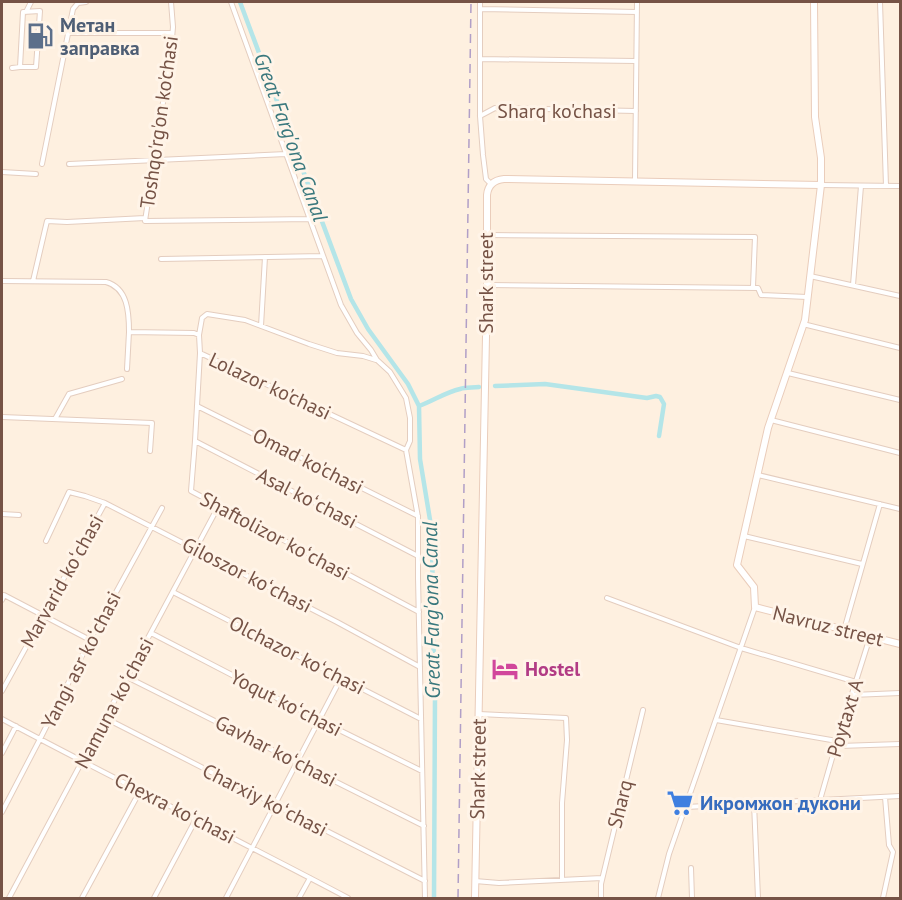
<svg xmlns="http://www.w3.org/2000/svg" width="902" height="900" font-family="'PT Sans',sans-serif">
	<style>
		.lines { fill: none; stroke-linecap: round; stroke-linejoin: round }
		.canal { stroke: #b4e5e8; stroke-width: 4.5 }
		.street-casing { stroke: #e4cdbf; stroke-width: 6 }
		.secondary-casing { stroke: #eacdbb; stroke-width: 8 }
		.street { stroke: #fff; stroke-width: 4 }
		.secondary { stroke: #fff; stroke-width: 6 }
		.rail { stroke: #b19fc7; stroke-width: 1.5; stroke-dasharray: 9 6; stroke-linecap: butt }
		.labels { text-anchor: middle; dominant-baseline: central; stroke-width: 6; stroke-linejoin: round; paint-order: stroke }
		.service-label { font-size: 20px; font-weight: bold; fill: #4e5e75; stroke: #fff4e8; text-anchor: start }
		.street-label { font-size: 20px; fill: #765346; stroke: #fff4e8 }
		.hotel-label { font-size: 20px; font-weight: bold; fill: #b23c85; stroke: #fff4e8; text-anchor: start }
		.shop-label { font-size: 20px; font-weight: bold; fill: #366cbe; stroke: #fff4e8; text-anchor: start }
		.water-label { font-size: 21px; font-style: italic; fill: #39787d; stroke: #fff4e8 }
	</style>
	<rect width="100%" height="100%" fill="#fef0e0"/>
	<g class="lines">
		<path class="canal" d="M240,2L351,299L368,329L408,384L419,406L420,459L432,532L433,630L435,695L434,898
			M495,386L545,384L647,398L656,396L660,397L664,404L659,436
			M419,406C433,401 446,392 460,389C466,387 472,388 479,387"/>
		<g class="street-casing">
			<path id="street" d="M171,2L173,27L171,50L145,221L310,219
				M231,2L341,305L357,333L371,350L377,360L390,372L406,398L410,418V441L406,450L418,517V578L425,898
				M480,2V116L483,155L486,179L491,184
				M880,2L886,186
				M480,9L637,12
				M26,12L31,2
				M69,33H172
				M480,59L636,61
				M12,68L20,67L23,12L40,11L36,67H20
				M480,116L495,108L636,111
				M42,164L73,9L78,3L86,2
				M69,164L286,154
				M2,172L36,174
				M635,181L637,2
				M821,185L900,186
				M487,235L755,237L753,287
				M161,259L323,256
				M810,276L900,296
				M2,281L106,282C128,288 129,313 129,332L194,333L199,335L200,353L406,450
				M33,281L47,221L67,222L145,218
				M487,285L758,288L761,295L807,297
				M853,285L861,186
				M803,324L900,348
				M261,326L265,257
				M199,335L202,318L207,314L245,320L309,344L337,353L363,356L376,360
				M200,353L195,441L191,491L419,612
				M127,369L129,332
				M788,373L900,400
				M197,406L418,516
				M2,417L152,423L150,451
				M55,419L69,394L122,379
				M771,420L900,453
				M195,441L418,556
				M758,475L900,509
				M2,514L19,515
				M744,536L862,564
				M46,541L69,492L85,496L105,503L337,622L420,667
				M173,592L421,719
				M607,598L741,648L856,682
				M2,600L4,595L90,640
				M844,630L880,504
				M151,633L319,720L422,771
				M127,677L424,826
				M2,691L105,503
				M852,695L900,693
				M479,714L566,718L567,740L562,803V880
				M105,718L425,881
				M2,719C116,780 233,837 348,898
				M716,720L837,741L839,746L900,744
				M2,753L16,726
				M820,800L837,741L870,637
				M754,803L758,898
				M686,807L900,796
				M2,812L40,739L90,640L162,508
				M691,868L692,898
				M475,881L499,883L602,878
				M9,898L218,507
				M82,898L140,791
				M154,898L196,819
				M226,898L341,678
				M299,898L310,878
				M601,898V884L643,710
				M658,898L669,854L755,607
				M883,898L893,852L889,845L885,797"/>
		</g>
		<g class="secondary-casing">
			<path id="secondary" d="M814,2L815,117L821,158V185L805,320L768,428L737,565L754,587L755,607L900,644
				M475,898L487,285V195C488,185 494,180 504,179L821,185"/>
		</g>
		<use href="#street" class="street"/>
		<use href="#secondary" class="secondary"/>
		<path class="rail" d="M458,898L471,2"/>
	</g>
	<defs>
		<g id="fuel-bare" transform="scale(2.07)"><path d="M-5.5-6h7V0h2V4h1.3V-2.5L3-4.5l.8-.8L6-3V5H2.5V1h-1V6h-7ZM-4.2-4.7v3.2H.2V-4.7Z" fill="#5c6f8a" stroke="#fff4e8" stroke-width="2.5" paint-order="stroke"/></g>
		<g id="hotel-bare" transform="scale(2.07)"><path d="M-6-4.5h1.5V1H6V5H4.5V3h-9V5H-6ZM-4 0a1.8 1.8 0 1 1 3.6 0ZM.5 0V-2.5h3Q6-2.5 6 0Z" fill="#d1479c" stroke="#fff4e8" stroke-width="2.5" paint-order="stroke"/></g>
		<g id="supermarket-bare" transform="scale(2.07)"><path d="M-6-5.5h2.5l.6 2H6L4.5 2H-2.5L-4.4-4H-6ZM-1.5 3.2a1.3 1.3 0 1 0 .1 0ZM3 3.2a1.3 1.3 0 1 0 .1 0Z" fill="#3f7fe0" stroke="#fff4e8" stroke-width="2.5" paint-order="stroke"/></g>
	</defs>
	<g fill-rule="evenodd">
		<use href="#fuel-bare" x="40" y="36"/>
		<use href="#hotel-bare" x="505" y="669"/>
		<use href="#supermarket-bare" x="680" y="803"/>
	</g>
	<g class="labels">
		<g class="service-label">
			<text x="60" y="25">Метан<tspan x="60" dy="23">заправка</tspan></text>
		</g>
		<g class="street-label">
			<text x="557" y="111">Sharq ko'chasi</text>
			<text transform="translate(159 122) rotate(-82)">Toshqo'rg'on ko'chasi</text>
			<text transform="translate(486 283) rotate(-90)">Shark street</text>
			<text transform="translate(270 386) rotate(25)">Lolazor ko'chasi</text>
			<text transform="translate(308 461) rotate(27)">Omad ko'chasi</text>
			<text transform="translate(307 498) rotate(27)">Asal koʻchasi</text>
			<text transform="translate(275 536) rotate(28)">Shaftolizor koʻchasi</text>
			<text transform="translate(247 575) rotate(27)">Giloszor koʻchasi</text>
			<text transform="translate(62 581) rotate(-61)">Marvarid koʻchasi</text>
			<text transform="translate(828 626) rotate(14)">Navruz street</text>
			<text transform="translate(297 655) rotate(27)">Olchazor koʻchasi</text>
			<text transform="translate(81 660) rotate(-63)">Yangi asr koʻchasi</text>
			<text transform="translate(114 703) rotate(-62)">Namuna koʻchasi</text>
			<text transform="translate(286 703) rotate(27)">Yoqut koʻchasi</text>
			<text transform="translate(845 718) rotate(-73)">Poytaxt A</text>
			<text transform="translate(276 751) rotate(27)">Gavhar koʻchasi</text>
			<text transform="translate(478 769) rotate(-89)">Shark street</text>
			<text transform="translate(265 800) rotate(27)">Charxiy koʻchasi</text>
			<text transform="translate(620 804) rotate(-76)">Sharq</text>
			<text transform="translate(175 808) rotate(27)">Chexra koʻchasi</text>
		</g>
		<g class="hotel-label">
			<text x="525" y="669">Hostel</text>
		</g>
		<g class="shop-label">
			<text x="700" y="803">Икромжон дукони</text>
		</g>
		<g class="water-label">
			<text transform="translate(291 137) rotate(70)">Great Farg'ona Canal</text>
			<text transform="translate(431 610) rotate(-91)">Great Farg'ona Canal</text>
		</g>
	</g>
	<rect width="902" height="900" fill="none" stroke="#765346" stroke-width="6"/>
</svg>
